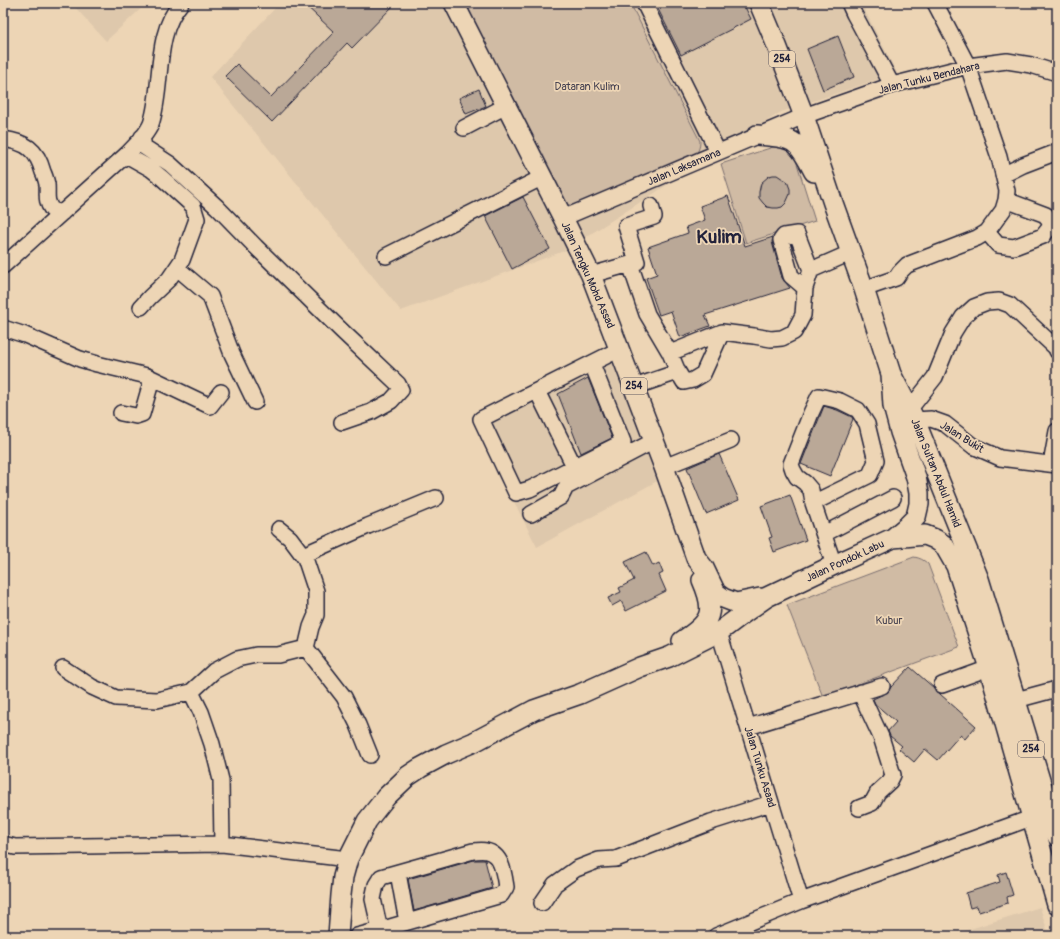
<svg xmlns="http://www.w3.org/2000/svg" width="1060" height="939" font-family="Pangolin,sans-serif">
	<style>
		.built { fill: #dec8ac }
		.green { fill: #d0bba4; stroke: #796e70 }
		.building { fill: #baa897; stroke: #22223b }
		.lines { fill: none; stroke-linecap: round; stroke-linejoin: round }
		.minor-casing { stroke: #22223b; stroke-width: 18 }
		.major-casing { stroke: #22223b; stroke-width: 22 }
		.minor { stroke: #edd5b5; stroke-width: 15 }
		.major { stroke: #edd5b5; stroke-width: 19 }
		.labels { text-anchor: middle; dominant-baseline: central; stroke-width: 3.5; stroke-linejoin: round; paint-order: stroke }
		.shield { fill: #edd5b5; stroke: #5f5860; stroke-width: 1 }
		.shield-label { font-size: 10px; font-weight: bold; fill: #22223b }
		.street-label { font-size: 11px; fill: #22223b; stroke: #edd5b5 }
		.park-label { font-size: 11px; fill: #454150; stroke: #edd5b5 }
		.town-label { font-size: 19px; font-weight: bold; fill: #22223b; stroke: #edd5b5 }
	</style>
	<rect width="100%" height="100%" fill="#edd5b5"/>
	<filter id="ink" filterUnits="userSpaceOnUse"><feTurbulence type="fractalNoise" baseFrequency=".025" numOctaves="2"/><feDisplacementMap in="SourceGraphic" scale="8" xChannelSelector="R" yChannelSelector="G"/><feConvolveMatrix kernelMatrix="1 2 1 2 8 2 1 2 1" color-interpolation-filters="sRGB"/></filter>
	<g filter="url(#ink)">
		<path class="built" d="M71,3H147L106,41Z
			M280,3H861L897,73L781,112L564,251L401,311L210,77Z
			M607,348L659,480L537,547L471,417Z
			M1040,907L1049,936H948Z"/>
		<path class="green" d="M480,3H630L700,141C700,148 698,152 693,158L578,205H568L560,200L468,11L471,8Z
			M773,147H784L794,154L815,221L746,243L721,164Z
			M914,557C920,558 924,560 928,564L959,647L823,697L787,605Z"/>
		<path class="building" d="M303,3H396L352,48L347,43L272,122L225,76L237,64L271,97L334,32Z
			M655,3H743L751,19L681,55Z
			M838,36L854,77L823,90L807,49Z
			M479,89L486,106L466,114L459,98Z
			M773,175H777L783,179L787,181L790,189V194L786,203L782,207L778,208H773L767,207L763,203L759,198V192L761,183L769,176Z
			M728,196L745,246L773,237L772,242L782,278L790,288L705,315L710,326L680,337L671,311L659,315L646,278L657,274L648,247L688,233L686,227L705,220L700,206Z
			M523,197L550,249L512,269L485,216Z
			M588,378L612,438L581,453L558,394Z
			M824,406L837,410L852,417L853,419L830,476L801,464Z
			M719,454L739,500L706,514L687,468Z
			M790,495L806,540L774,552L769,538L772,537L761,506Z
			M646,552L653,566L659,563L663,573L659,575L666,591L626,611L621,601L612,606L608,598L621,592L619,588L634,580L625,562Z
			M910,667L934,688L936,692L940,694L976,726L965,739L960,735L938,760L925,749L914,762L899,749L902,746L890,736L888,731L896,722L875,704L873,699L888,692L891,687Z
			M474,860H485L492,888L414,911L408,879Z
			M1006,872L1013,895L1007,897L1008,903L979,912L977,906L970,908L966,893L1000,882L998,875Z"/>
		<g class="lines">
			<g class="minor-casing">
				<path id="minor" d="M644,3L718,152
					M849,3L854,14L859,23L892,85
					M464,128L506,106
					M142,137L144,147L170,164L217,207L256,247L342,331L398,384L401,390L391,401L371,412L342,422
					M3,139C25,142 37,149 43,172C45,176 46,180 47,184C48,195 45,200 52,210L62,213
					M126,155L151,169L161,177L193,206L197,219L182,260L169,279L150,297L141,307
					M1003,175L1023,165L1057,152
					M651,206L654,217L626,226L637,262L630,264L647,314L670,353L678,372L684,382L693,380L703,374L722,332
					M563,218L804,116L892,85L968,66L1007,61L1031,65L1057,73
					M987,232L998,245L1014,247L1043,236L1051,226L1046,215L1006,200
					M386,256L543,177
					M3,266L126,155C134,147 146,136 151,124C164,85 153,36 181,3
					M177,268L210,296L232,354L255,402
					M591,275L630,264
					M805,288L791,276L781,240L784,236L797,234L811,270
					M864,289L896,278L900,272L907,265L977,238L987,232L1003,210L1006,200L1007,191L999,157L968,66L935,3
					M3,328L25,335L80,359L97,364L147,376L210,406L221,392
					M670,353L722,332L754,336L771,339L782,338L794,332L803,315L805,288L811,270L850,253
					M592,364L623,442L530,489L516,493L481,419L620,349
					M634,387L678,372
					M537,391L574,466
					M909,410L935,377L953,333L963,317L974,307L987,302L999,301L1010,305L1056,348L1057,351
					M121,413L136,416L142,414L152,379
					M915,420L931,419L945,424L973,446L1000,458L1057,465
					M1051,464L1057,431
					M664,467L731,440
					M813,503L870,475L876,461L867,424L858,410L840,401L819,396L811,413L791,464L793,470L797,477L805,483L811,490L813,503L834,565
					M531,514L561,497L566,487L654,441
					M279,529L290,538L305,558L316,591V615L311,627L306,648
					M824,534L893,498
					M303,555L368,526L436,498
					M719,632L801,901
					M63,668L92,687L116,698L157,700L191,692L214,671L237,659L256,655H278L306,648L344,697L358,725L370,755
					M942,685L1000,664
					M191,692L201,712L212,744L221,780L222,844
					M1016,700L1057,689
					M748,727L882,686
					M859,808L872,803L878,792L890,781L893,775L881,737L860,692
					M3,844L15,847L222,844L348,859
					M473,851C477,851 482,850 486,851C502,854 504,874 506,887L501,895L380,930L373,899L376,885L381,877Z
					M398,873L407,922
					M542,903L555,884L576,869L599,860L616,859L711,822L771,803
					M357,936L380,930
					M716,936L801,901L1031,818"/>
			</g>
			<g class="major-casing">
				<path id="major" d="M454,3L563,218L591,275L664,467L696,558L704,568L716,593L723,598L736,603L760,598
					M759,3L777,46L804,116L833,203L864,289L891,374L915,420L979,579L1057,836
					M757,135C767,136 779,136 789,140C801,144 808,161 814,172
					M893,538L925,535L935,539L944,545L956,566L989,668L1057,905
					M682,641C712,622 716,612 702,580
					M338,936L341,895L343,877L348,859L367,821L386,797L408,776L420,768L446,754L474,742L534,710L580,694L640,667L669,657L719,632L747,611L767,597L834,565L893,538L906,527L916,517L919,504V493L916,477L900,432L893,406L891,374"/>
			</g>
			<use href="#minor" class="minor"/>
			<use href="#major" class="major"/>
		</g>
	</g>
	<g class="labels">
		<g class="shield">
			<rect x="769" y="51" width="26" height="16" rx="3"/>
			<rect x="621" y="378" width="26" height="16" rx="3"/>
			<rect x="1018" y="741" width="26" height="16" rx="3"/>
		</g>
		<g class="shield-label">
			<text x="782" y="59">254</text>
			<text x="634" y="386">254</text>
			<text x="1031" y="749">254</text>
		</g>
		<g class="street-label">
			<text transform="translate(929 78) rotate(-14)">Jalan Tunku Bendahara</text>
			<text transform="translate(684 167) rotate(-23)">Jalan Laksamana</text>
			<text transform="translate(588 275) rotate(66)">Jalan Tengku Mohd Assad</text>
			<text transform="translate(962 437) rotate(32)">Jalan Bukit</text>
			<text transform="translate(936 473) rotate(68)">Jalan Sultan Abdul Hamid</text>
			<text transform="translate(845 561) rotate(-25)">Jalan Pondok Labu</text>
			<text transform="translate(760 767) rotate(73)">Jalan Tunku Asaad</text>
		</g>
		<g class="park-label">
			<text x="587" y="86">Dataran Kulim</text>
			<text x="889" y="620">Kubur</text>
		</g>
		<g class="town-label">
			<text x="719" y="237">Kulim</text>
		</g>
	</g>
	<rect width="1060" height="939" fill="none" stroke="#edd5b5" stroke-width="16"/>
	<rect x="8" y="8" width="1044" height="923" fill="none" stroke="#22223b" stroke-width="1.5" filter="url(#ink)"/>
</svg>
